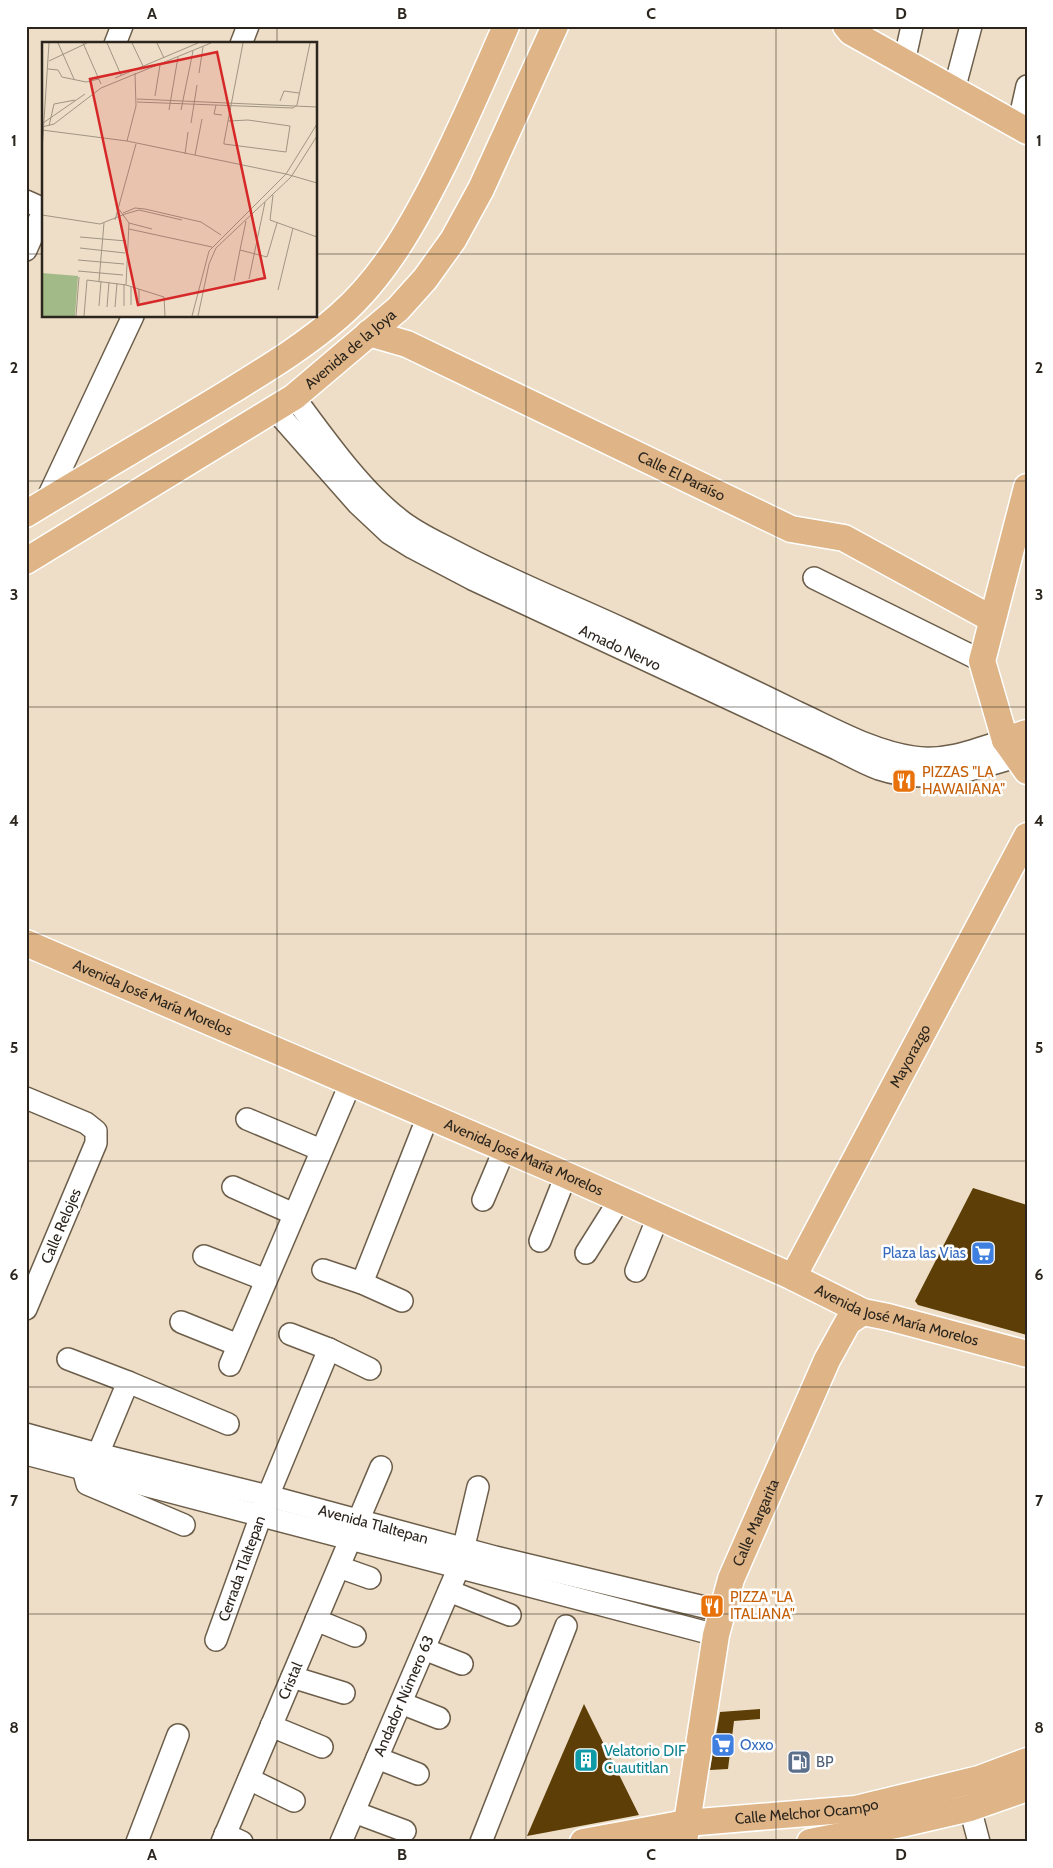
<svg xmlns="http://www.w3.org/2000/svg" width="1053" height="1868" font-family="Cabin,sans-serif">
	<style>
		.building { fill: #5c3e06 }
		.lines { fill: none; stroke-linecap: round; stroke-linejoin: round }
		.minor-casing { stroke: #6c5e4a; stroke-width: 24 }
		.major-casing { stroke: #fff; stroke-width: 29 }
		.minor { stroke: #fff; stroke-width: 21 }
		.major { stroke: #dfb587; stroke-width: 26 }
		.grid { fill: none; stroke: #2b251d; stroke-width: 1; stroke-opacity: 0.55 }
		.labels { text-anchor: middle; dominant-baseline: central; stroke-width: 5; stroke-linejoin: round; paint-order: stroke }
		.street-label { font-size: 15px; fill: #2b251d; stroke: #fff }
		.food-label { font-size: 15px; fill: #c56008; stroke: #fff; text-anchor: start }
		.shop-label { font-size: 15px; fill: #366cbe; stroke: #fff; text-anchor: end }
		.culture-label { font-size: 15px; fill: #0d838f; stroke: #fff; text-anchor: start }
		.service-label { font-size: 15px; fill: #4e5e75; stroke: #fff; text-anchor: start }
		.inset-road { fill: none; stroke: #a09483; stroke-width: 1 }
		.view { fill: #d62828; fill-opacity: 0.15; stroke: #d62828; stroke-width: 2.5 }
		.inset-edge { fill: none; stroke: #2b251d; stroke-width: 2.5 }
		.neatline { fill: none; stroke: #2b251d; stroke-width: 2 }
		.grid-label { font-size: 16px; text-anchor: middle; font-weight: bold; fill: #2b251d }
	</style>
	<rect width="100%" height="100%" fill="#eedec7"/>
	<path class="building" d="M973,1188L1027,1205V1335L918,1305L915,1301Z
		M584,1704L639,1815L527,1836Z
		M760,1709V1719L734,1721L728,1769L710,1770L720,1712Z"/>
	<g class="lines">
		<g class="minor-casing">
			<g id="minor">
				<path d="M115,44L122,26"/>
				<path d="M241,44L248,26"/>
				<path d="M904,62L912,26"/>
				<path d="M954,90L971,26"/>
				<path d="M1018,126L1027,86"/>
				<path d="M26,201L44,209"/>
				<path d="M26,250L44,209"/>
				<path d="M294,397C323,436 360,489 399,519C416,533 437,542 456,552C511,581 569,604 625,630C683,657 740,684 797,712C834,729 872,751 913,757C945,762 975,750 1005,740"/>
				<path id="s1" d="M275,410L358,504L389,533L413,548L472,579L837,749C851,756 865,764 879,769C928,785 970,771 1016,757"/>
				<path d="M46,501L133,316"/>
				<path d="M814,578L982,661"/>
				<path d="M26,1098L86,1123L96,1131V1143L26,1309"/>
				<path d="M247,1119L321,1150"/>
				<path d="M233,1187L294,1214"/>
				<path d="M483,1200L505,1148"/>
				<path d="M540,1241L566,1175"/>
				<path d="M586,1253L620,1199"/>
				<path d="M204,1256L266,1280"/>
				<path d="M323,1270L362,1283L402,1301"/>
				<path d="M636,1271L658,1217"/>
				<path d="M362,1283L428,1116"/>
				<path d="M181,1322L238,1345"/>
				<path d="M290,1334L329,1349L370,1369"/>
				<path d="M68,1359L128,1382L98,1454"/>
				<path d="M230,1365L351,1082"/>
				<path d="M128,1382L228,1424"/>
				<path id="s2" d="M26,1434L98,1454L268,1496L495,1557L721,1611"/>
				<path d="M26,1454L716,1635"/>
				<path d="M83,1469L87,1484L184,1525"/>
				<path d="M339,1567L370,1578"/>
				<path d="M449,1591L510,1615"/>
				<path d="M316,1620L355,1636"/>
				<path id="s3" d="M216,1640L268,1496L329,1349"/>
				<path d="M424,1649L462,1664"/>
				<path d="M292,1677L344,1693"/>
				<path d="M401,1703L439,1718"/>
				<path d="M271,1726L322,1747"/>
				<path d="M377,1758L418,1774"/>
				<path d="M249,1779L294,1801"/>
				<path d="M970,1808L979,1842"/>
				<path d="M354,1812L405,1831"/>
				<path d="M225,1834L242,1842"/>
				<path d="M137,1842L178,1735"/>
				<path id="s4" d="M222,1842L381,1467"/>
				<path id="s5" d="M341,1842L459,1567L478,1487"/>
				<path d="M481,1842L566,1626"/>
			</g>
		</g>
		<g class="major-casing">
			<g id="major">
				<path d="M846,26L851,32L1027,131"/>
				<path id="s6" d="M369,333L407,344L791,529L844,538L992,619"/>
				<path d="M1027,487L982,661L1005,740L1027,771"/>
				<path d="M26,514C94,472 163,433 231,391C268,368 306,345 339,316C385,276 415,221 442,167C465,121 485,74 506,26"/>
				<path id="s7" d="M26,561L294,397L398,309L425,279L453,240L481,189L555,26"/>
				<path d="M1005,740L1027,733"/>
				<path id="s8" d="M26,943L566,1175L793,1277L863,1312L888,1317L1027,1354"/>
				<path id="s9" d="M793,1277L1027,836"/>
				<path id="s10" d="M583,1842L686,1823L856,1809L979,1779L1027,1761"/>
				<path id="s11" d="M684,1842L716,1635L731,1579L827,1360L848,1322L863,1312"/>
				<path d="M810,1842L901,1824L970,1808L1027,1788"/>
			</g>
		</g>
		<use href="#minor" class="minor"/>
		<use href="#major" class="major"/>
	</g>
	<path class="grid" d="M277,26V44M526,26V1842M776,26V1842M26,254H44M316,254H1027M277,316V1842M26,481H1027M26,707H1027M26,934H1027M26,1161H1027M26,1387H1027M26,1614H1027"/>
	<defs>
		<g id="restaurant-square" transform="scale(1.25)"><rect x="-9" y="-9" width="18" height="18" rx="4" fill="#e8710a" stroke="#fff"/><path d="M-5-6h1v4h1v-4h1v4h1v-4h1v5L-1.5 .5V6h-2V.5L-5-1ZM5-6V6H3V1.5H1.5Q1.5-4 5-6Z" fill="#fff"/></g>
		<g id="supermarket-square" transform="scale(1.25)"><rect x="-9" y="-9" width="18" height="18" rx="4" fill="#3f7fe0" stroke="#fff"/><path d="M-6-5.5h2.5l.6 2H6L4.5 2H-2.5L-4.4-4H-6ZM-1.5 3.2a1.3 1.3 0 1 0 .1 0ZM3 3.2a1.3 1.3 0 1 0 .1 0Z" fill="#fff"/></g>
		<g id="building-square" transform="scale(1.25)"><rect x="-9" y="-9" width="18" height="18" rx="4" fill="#0f9aa8" stroke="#fff"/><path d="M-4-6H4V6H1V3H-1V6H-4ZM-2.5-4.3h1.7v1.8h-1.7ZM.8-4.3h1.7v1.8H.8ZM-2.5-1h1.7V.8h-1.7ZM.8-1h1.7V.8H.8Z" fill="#fff"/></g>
		<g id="fuel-square" transform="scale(1.25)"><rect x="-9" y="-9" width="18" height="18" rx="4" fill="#5c6f8a" stroke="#fff"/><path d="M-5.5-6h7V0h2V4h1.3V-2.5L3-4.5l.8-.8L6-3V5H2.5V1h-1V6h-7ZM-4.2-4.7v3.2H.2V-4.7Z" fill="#fff"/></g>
	</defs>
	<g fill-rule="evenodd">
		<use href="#restaurant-square" x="904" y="781"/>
		<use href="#supermarket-square" x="983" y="1253"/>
		<use href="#restaurant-square" x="712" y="1606"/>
		<use href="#supermarket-square" x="723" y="1745"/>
		<use href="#building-square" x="586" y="1760"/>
		<use href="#fuel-square" x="799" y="1762"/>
	</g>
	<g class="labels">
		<g class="street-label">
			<text stroke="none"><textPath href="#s7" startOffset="388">Avenida de la Joya</textPath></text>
			<text stroke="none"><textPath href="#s6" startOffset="344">Calle El Paraíso</textPath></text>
			<text stroke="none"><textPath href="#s1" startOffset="426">Amado Nervo</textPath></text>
			<text stroke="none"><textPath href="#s8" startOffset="138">Avenida José María Morelos</textPath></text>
			<text stroke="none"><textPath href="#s9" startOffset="250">Mayorazgo</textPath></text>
			<text stroke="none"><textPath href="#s8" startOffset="542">Avenida José María Morelos</textPath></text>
			<text transform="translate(61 1226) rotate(-67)">Calle Relojes</text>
			<text stroke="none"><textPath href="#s8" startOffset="948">Avenida José María Morelos</textPath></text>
			<text stroke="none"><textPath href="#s11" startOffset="329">Calle Margarita</textPath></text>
			<text stroke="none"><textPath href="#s2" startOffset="359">Avenida Tlaltepan</textPath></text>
			<text stroke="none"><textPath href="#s3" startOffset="76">Cerrada Tlaltepan</textPath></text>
			<text stroke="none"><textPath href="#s4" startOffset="175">Cristal</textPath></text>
			<text stroke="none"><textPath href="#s5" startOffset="159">Andador Número 63</textPath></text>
			<text stroke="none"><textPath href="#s10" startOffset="226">Calle Melchor Ocampo</textPath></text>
		</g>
		<g class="food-label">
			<text x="922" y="772">PIZZAS "LA<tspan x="922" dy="17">HAWAIIANA"</tspan></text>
			<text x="730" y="1597">PIZZA "LA<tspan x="730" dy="17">ITALIANA"</tspan></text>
		</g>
		<g class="shop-label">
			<text x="966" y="1253">Plaza las Vias</text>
			<text x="740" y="1745" text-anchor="start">Oxxo</text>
		</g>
		<g class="culture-label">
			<text x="604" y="1751">Velatorio DIF<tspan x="604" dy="17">Cuautitlan</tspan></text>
		</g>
		<g class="service-label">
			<text x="816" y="1762">BP</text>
		</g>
	</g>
	<g transform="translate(42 42)">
		<rect width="275" height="275" fill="#eedec7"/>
		<path d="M0,231L36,234L33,274H0Z" fill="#a2ba88"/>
		<path class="inset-road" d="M16,1L32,37M41,1L59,42M65,1L79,33M90,1L101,24M115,1L122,16M7,19L45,1M6,27L16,28L20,35L44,40L57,37M157,31L161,5M73,36L156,1M113,54L118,23M95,57L275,65M238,59L242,49L257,51M95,60L251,66L255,63M174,63L172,72L180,73M255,63L268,1M127,68L136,15M139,68L151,9M186,79L206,78L248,84L244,110L182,102V100L201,1M1,81L43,52M149,81L155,43M7,84L12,62L33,58M0,85L12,82L59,46L169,1M0,88L85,99L244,132L275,141M85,99L94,64L93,31M0,109L7,1M143,112L146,90M153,113L160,77M231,153L228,178L275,195M76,166L87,181L84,243L122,255M81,171L93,166L103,167L159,180L179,193M83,172L97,168L140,178M0,173L58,182L83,172M73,178L94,102M204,179L198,208L225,215L235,181M87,181L110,187M87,187L170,205M38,195L84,199M38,206L83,211M36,218L82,222M36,229L81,233M207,237L223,160M57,239L62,181M192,239L198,208M236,248L251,186M122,255L123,274M89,263V245M57,264L59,239M82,264V242M97,264V247M65,265L67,240M73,265L75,241M34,274L37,235M42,274L45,238L84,243M150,274L167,209L244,132L275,82M156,274L167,222L174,206L249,135L275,94"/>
		<path class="view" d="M175,10L223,236L96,263L48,37Z"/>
		<rect width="275" height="275" class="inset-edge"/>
	</g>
	<rect width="1053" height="1868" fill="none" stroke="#ffffff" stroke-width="55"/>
	<rect x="28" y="28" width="998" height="1812" class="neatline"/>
	<g class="grid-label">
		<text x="152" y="19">A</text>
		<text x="402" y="19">B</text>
		<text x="651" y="19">C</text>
		<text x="901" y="19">D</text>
		<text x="14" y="146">1</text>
		<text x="1039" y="146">1</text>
		<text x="14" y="373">2</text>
		<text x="1039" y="373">2</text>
		<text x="14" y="600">3</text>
		<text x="1039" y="600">3</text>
		<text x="14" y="826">4</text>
		<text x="1039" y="826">4</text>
		<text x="14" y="1053">5</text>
		<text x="1039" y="1053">5</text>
		<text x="14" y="1280">6</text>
		<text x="1039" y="1280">6</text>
		<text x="14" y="1506">7</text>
		<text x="1039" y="1506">7</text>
		<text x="14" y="1733">8</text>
		<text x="1039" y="1733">8</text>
		<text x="152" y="1860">A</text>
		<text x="402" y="1860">B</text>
		<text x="651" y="1860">C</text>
		<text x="901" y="1860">D</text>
	</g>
</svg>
